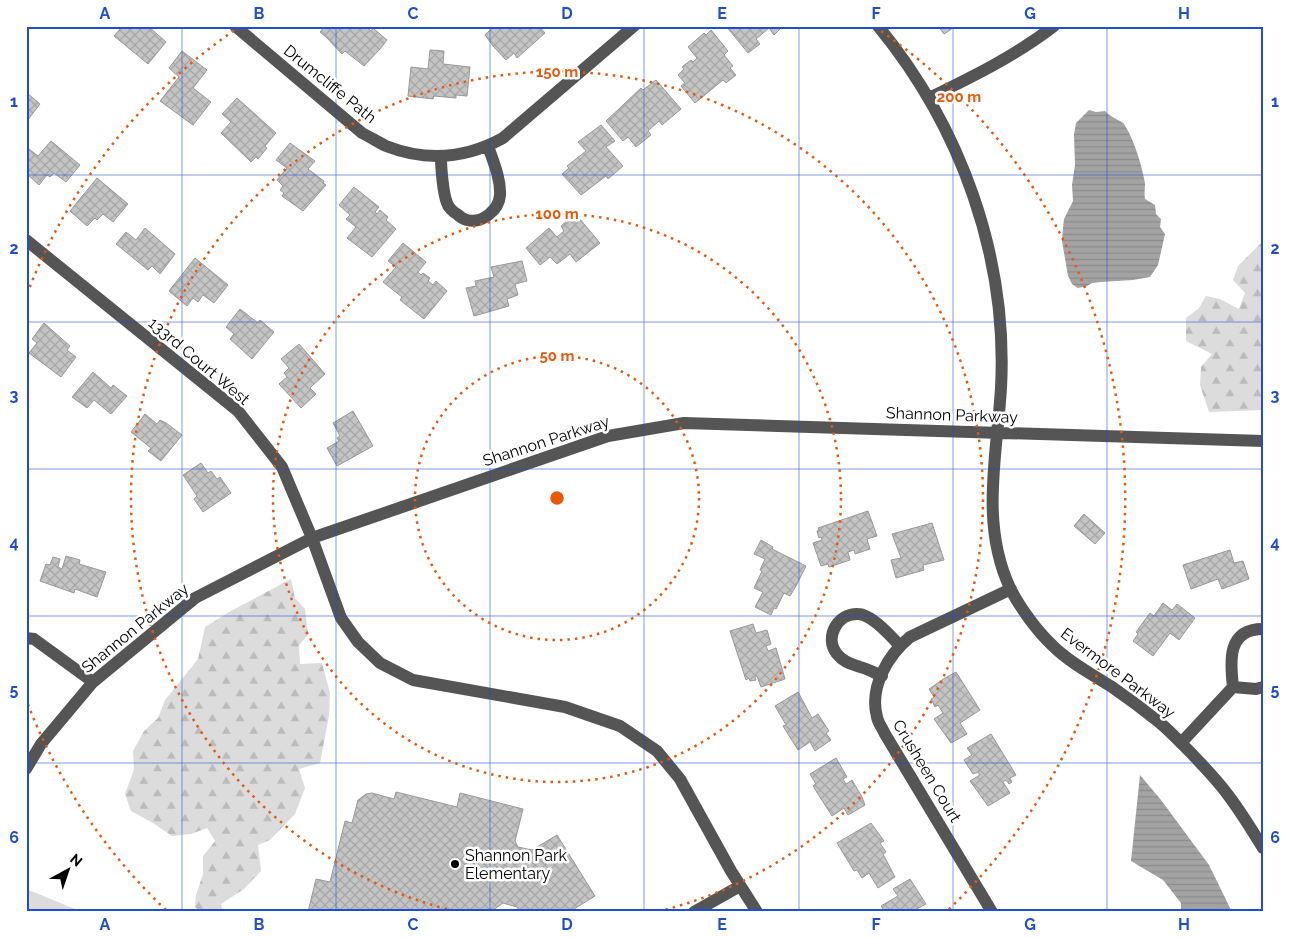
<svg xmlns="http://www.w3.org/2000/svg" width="1289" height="938" font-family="Raleway,sans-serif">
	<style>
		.green { fill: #dcdcdc }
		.forest { fill: url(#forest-firs) }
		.water { fill: url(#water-rules) }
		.building { fill: url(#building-cross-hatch); stroke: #999 }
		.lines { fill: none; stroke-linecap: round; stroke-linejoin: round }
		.minor { stroke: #555; stroke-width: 12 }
		.grid { fill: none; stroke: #1d4ed8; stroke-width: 1; stroke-opacity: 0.55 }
		.ring { fill: none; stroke: #e8590c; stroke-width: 2.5; stroke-dasharray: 2.5 5 }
		.poi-dot { fill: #000; stroke: #fff; stroke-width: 2 }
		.labels { text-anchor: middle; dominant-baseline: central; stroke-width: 5; stroke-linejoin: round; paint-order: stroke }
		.street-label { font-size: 16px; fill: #000; stroke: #fff }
		.poi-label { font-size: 16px; fill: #000; stroke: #fff; text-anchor: start }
		.centre { fill: #e8590c; stroke: #fff; stroke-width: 2.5 }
		.ring-label { font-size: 15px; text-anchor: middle; font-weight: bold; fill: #e8590c; stroke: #fff; stroke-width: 5; stroke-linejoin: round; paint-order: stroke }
		.neatline { fill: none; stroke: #1d4ed8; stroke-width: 2 }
		.grid-label { font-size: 16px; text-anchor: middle; font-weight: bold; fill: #1d4ed8 }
	</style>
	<defs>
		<pattern id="forest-firs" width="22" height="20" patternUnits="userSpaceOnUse" patternTransform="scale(1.25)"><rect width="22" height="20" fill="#dcdcdc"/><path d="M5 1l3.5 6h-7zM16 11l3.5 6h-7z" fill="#bbb"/></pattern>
		<pattern id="water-rules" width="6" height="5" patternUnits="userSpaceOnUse" patternTransform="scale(1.25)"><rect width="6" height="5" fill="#a3a3a3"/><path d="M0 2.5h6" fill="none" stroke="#8b8b8b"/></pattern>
		<pattern id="building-cross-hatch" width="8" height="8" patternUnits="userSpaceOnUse" patternTransform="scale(1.25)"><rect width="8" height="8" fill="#c4c4c4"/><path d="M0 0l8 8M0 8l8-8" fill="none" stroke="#a7a7a7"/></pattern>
	</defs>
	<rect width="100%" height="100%" fill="#fff"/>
	<path class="green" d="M26,889L80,911L81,912H26Z"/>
	<path class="forest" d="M1263,241V410L1209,412L1200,385L1201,367L1212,354L1186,341V318L1199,308L1206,296L1220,299L1239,309L1245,293L1233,280L1238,266Z
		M291,579L295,598L305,609L308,635L299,645L300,664L322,663L330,693L329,716L320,763L299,769L305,788L295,814L270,840L258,845L261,871L244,889L221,904L223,912H200L195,907L196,895L203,874V856L215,841L207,828L191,834L172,836L153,823L131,811L125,794L134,770L133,751L144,731L158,718L165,700L198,659L205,627L229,612Z"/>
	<path class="water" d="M1089,110L1096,112L1105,111C1110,117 1122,121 1124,124C1134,139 1142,166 1145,183C1145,189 1144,193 1145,199L1155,205L1156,214L1161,219L1160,227L1165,234L1158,265L1150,277L1133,280L1101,282L1092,283L1087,286L1078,288L1072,284L1068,276L1062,241L1063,228L1064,219L1073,201L1072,185L1075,165L1074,135L1076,123Z
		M1140,775L1161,800L1209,865L1232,912H1181V903L1163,880L1131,861Z"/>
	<path class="building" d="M120,26H148L166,42L148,64L114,36L121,28Z
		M325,26H366L371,31L373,28L387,40L380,49L364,66L345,51L342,54L327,38L320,32Z
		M494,26H513L515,28L517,26H539L545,33L517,58L514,53L506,60L493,46L485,35Z
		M726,26H783L774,35L769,28L756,39L760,44L748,53Z
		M938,26H956L944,34Z
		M711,30L728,51L724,55L733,66L730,68L736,75L726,83L723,80L695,103L681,86L685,83L678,75L684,69L682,67L691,60L693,62L697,58L688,47L704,33L706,35Z
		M430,50L444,51L443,64L470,67L467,96L456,95V98L434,96L433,99L408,96L411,67L428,69Z
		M182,51L207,70L193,88L211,102L193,125L160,101L179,77L169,68Z
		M656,80L681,109L662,125L659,121L648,131L651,135L636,147L628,137L623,141L606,121L641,88L643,90Z
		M26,92L40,104L27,121L26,120Z
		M237,98L276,133L265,146L267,148L258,159L256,157L251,162L221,133L231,122L222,114Z
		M601,125L615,141L606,147L623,166L608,179L606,176L581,195L562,174L569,168L567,166L586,151L578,142Z
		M51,141L80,165L66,182L54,173L50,177L47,175L39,185L26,173V152L29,149L38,156Z
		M290,143L315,161L308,169L324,181L323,183L326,185L303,211L282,196L284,193L280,190L283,186L277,180L287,168L276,160Z
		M97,178L128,204L113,222L103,214L97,220L95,218L87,226L70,211Z
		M354,187L379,207L375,212L377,214L380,210L388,217L386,220L396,229L372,257L347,238L356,227L346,219L350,215L339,205Z
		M571,217L575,222L579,218L600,243L576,262L570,254L557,264L550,257L540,265L526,248L549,228L557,237L564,231L561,226Z
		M145,228L175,254L160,274L152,266L148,270L116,244L126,232L136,240Z
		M403,243L426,262L418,272L421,275L423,273L430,278L428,281L433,285L436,281L447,291L424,319L400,300L402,297L383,282L396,267L388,261Z
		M195,258L228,285L214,303L203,295L198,302L193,298L187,306L169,291Z
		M522,261L527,281L515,284L518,295L507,299L509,306L474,316L466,288L476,286L475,281L494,277L491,267Z
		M240,309L258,323L260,320L274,332L252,359L230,339L234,334L226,327Z
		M44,323L70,346L67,350L76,357L61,377L29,353L37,343L32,339Z
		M299,344L325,374L310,388L316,394L301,408L279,384L287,377L284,373L289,368L281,359Z
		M93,372L111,388L113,385L127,396L111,414L94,400L87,408L72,397Z
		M353,411L373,446L337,466L327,448L339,441L337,438L340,436L333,423Z
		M145,414L157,424L160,420L166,423L182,435L161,461L148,451L151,448L131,432Z
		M201,463L208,473L211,471L217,479L220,477L231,493L203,512L194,499L197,496L183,475Z
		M868,511L877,536L867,539L870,549L855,554L854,550L848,552L850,560L829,567L828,564L821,566L813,543L822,540L821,537L819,538L817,531L819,530L818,528Z
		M1084,514L1105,533L1095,544L1074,526Z
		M932,523L944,560L923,565L924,570L896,578L891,560L901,558L892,534Z
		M761,540L773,547L772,549L806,566L796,586L790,596L784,593L776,609L774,608L771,615L755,607L763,592L754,588L762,571L760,570L765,559L754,554Z
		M1230,550L1234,563L1243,561L1249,579L1222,589L1218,579L1191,589L1183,565Z
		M66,556L80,560L79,564L106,572L97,597L75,589L74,593L40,581L46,564L50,565L53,557L60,559L58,567L62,569Z
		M1163,603L1172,610L1177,604L1195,618L1179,640L1170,633L1153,656L1133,641L1138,634L1136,632L1150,613L1154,616Z
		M753,624L756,633L767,630L771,644L766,646L768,651L776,648L785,679L761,687L757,676L755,677L756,680L750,681L749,678L746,680L730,631Z
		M956,672L980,710L960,723L967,734L951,743L934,719L943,713L938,705L935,707L931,699L934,697L929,689L945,678Z
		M798,692L812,718L818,714L829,731L826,733L831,740L815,751L810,742L798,750L783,726L786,725L775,706Z
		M991,734L1016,775L1010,778L1012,782L1009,784L1006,780L1003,782L1010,793L988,806L970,781L980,775L978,772L973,774L964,760L972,755L967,748Z
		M836,758L847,777L843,779L846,784L852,780L862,797L865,805L848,815L844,808L832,816L813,786L816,784L810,774Z
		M396,792L457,807L460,793L523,809L515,841L518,847L532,850L557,835L595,896L569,912H520L517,907L503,903L493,910L496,912H308L316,879L330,882L345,821L352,823L358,800L366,794L372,793L394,799Z
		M871,823L884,841L880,843L886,852L883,854L895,877L878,888L869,873L862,878L857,870L854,871L837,843Z
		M910,879L926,904L915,910L917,912H885L881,906L898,896L893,889Z"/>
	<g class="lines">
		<path class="minor" d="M235,26L362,133C370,137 378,142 386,146C427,162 465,159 503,138L634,26
			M878,26C961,127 1008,257 1001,388C997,455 980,524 1010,588C1020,608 1037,631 1053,646C1070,663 1092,674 1112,687C1128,698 1144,710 1159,722C1171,732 1182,744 1193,755C1205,768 1218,781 1228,795C1241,812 1252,830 1263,848
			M929,98C972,77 1015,56 1054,26
			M441,157C441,168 443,193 447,203C448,207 453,212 457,214C460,217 463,219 467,220C482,224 499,210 500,195C501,179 493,161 488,146
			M26,240L238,411L282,467L312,538L341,618L358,642L380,663L413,680L565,707L620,726L657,751L680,779L731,871L757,912
			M26,638L34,639L93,682
			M882,676C875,673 868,669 860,667C852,664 843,662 837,654C824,638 837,613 858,614C871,614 891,636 900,646
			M1233,687C1230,661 1227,629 1263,629
			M1233,687L1256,689L1263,687
			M1181,743L1233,687
			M26,769L41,744L93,682L195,598L312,538L608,436L684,423L1263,441
			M694,912L740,886
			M992,912L885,734C883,729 878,723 877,717C869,687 888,655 910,637L1011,589"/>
	</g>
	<path class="grid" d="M182,26V912M336,26V912M490,26V912M644,26V912M799,26V912M953,26V912M1107,26V912M26,175H1263M26,322H1263M26,469H1263M26,616H1263M26,763H1263"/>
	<g class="ring">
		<circle cx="557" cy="498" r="142"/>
		<circle cx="557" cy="498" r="284"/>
		<path d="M454 911A426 426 0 1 1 660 911"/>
		<path d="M166 910A568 568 0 0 1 27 702M27 294A568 568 0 0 1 239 27M875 27A568 568 0 0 1 948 910"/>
	</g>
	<circle class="poi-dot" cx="455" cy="864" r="5"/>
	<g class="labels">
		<g class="street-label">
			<text transform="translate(330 84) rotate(39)">Drumcliffe Path</text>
			<text transform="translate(199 361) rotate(40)">133rd Court West</text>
			<text transform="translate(952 415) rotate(2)">Shannon Parkway</text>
			<text transform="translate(546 441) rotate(-18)">Shannon Parkway</text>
			<text transform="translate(135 628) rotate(-39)">Shannon Parkway</text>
			<text transform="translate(1118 673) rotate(37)">Evermore Parkway</text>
			<text transform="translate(927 771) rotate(59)">Crusheen Court</text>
		</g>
		<g class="poi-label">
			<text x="465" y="855">Shannon Park<tspan x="465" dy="18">Elementary</tspan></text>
		</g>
	</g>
	<circle cx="557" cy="498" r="8" class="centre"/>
	<g class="ring-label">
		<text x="557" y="77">150 m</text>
		<text x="959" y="102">200 m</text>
		<text x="557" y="219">100 m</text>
		<text x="557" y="361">50 m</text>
	</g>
	<rect width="1289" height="938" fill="none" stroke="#ffffff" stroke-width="55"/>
	<g transform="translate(68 870) rotate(40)" stroke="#ffffff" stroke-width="4" paint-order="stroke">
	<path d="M0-4L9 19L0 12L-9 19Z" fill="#000000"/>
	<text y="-8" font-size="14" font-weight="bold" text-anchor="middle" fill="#000000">N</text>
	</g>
	<rect x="28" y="28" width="1234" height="882" class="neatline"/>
	<g class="grid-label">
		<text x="105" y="19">A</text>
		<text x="259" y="19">B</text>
		<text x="413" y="19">C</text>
		<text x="567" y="19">D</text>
		<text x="722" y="19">E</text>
		<text x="876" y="19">F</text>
		<text x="1030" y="19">G</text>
		<text x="1184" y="19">H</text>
		<text x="14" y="107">1</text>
		<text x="1275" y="107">1</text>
		<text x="14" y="254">2</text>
		<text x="1275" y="254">2</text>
		<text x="14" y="401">3</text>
		<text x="1275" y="401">3</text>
		<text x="14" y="548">4</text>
		<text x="1275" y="548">4</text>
		<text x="14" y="695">5</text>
		<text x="1275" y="695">5</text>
		<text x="14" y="843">6</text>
		<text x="1275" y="843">6</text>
		<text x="105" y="930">A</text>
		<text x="259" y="930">B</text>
		<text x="413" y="930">C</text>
		<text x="567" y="930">D</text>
		<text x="722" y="930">E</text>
		<text x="876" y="930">F</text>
		<text x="1030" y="930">G</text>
		<text x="1184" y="930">H</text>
	</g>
</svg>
